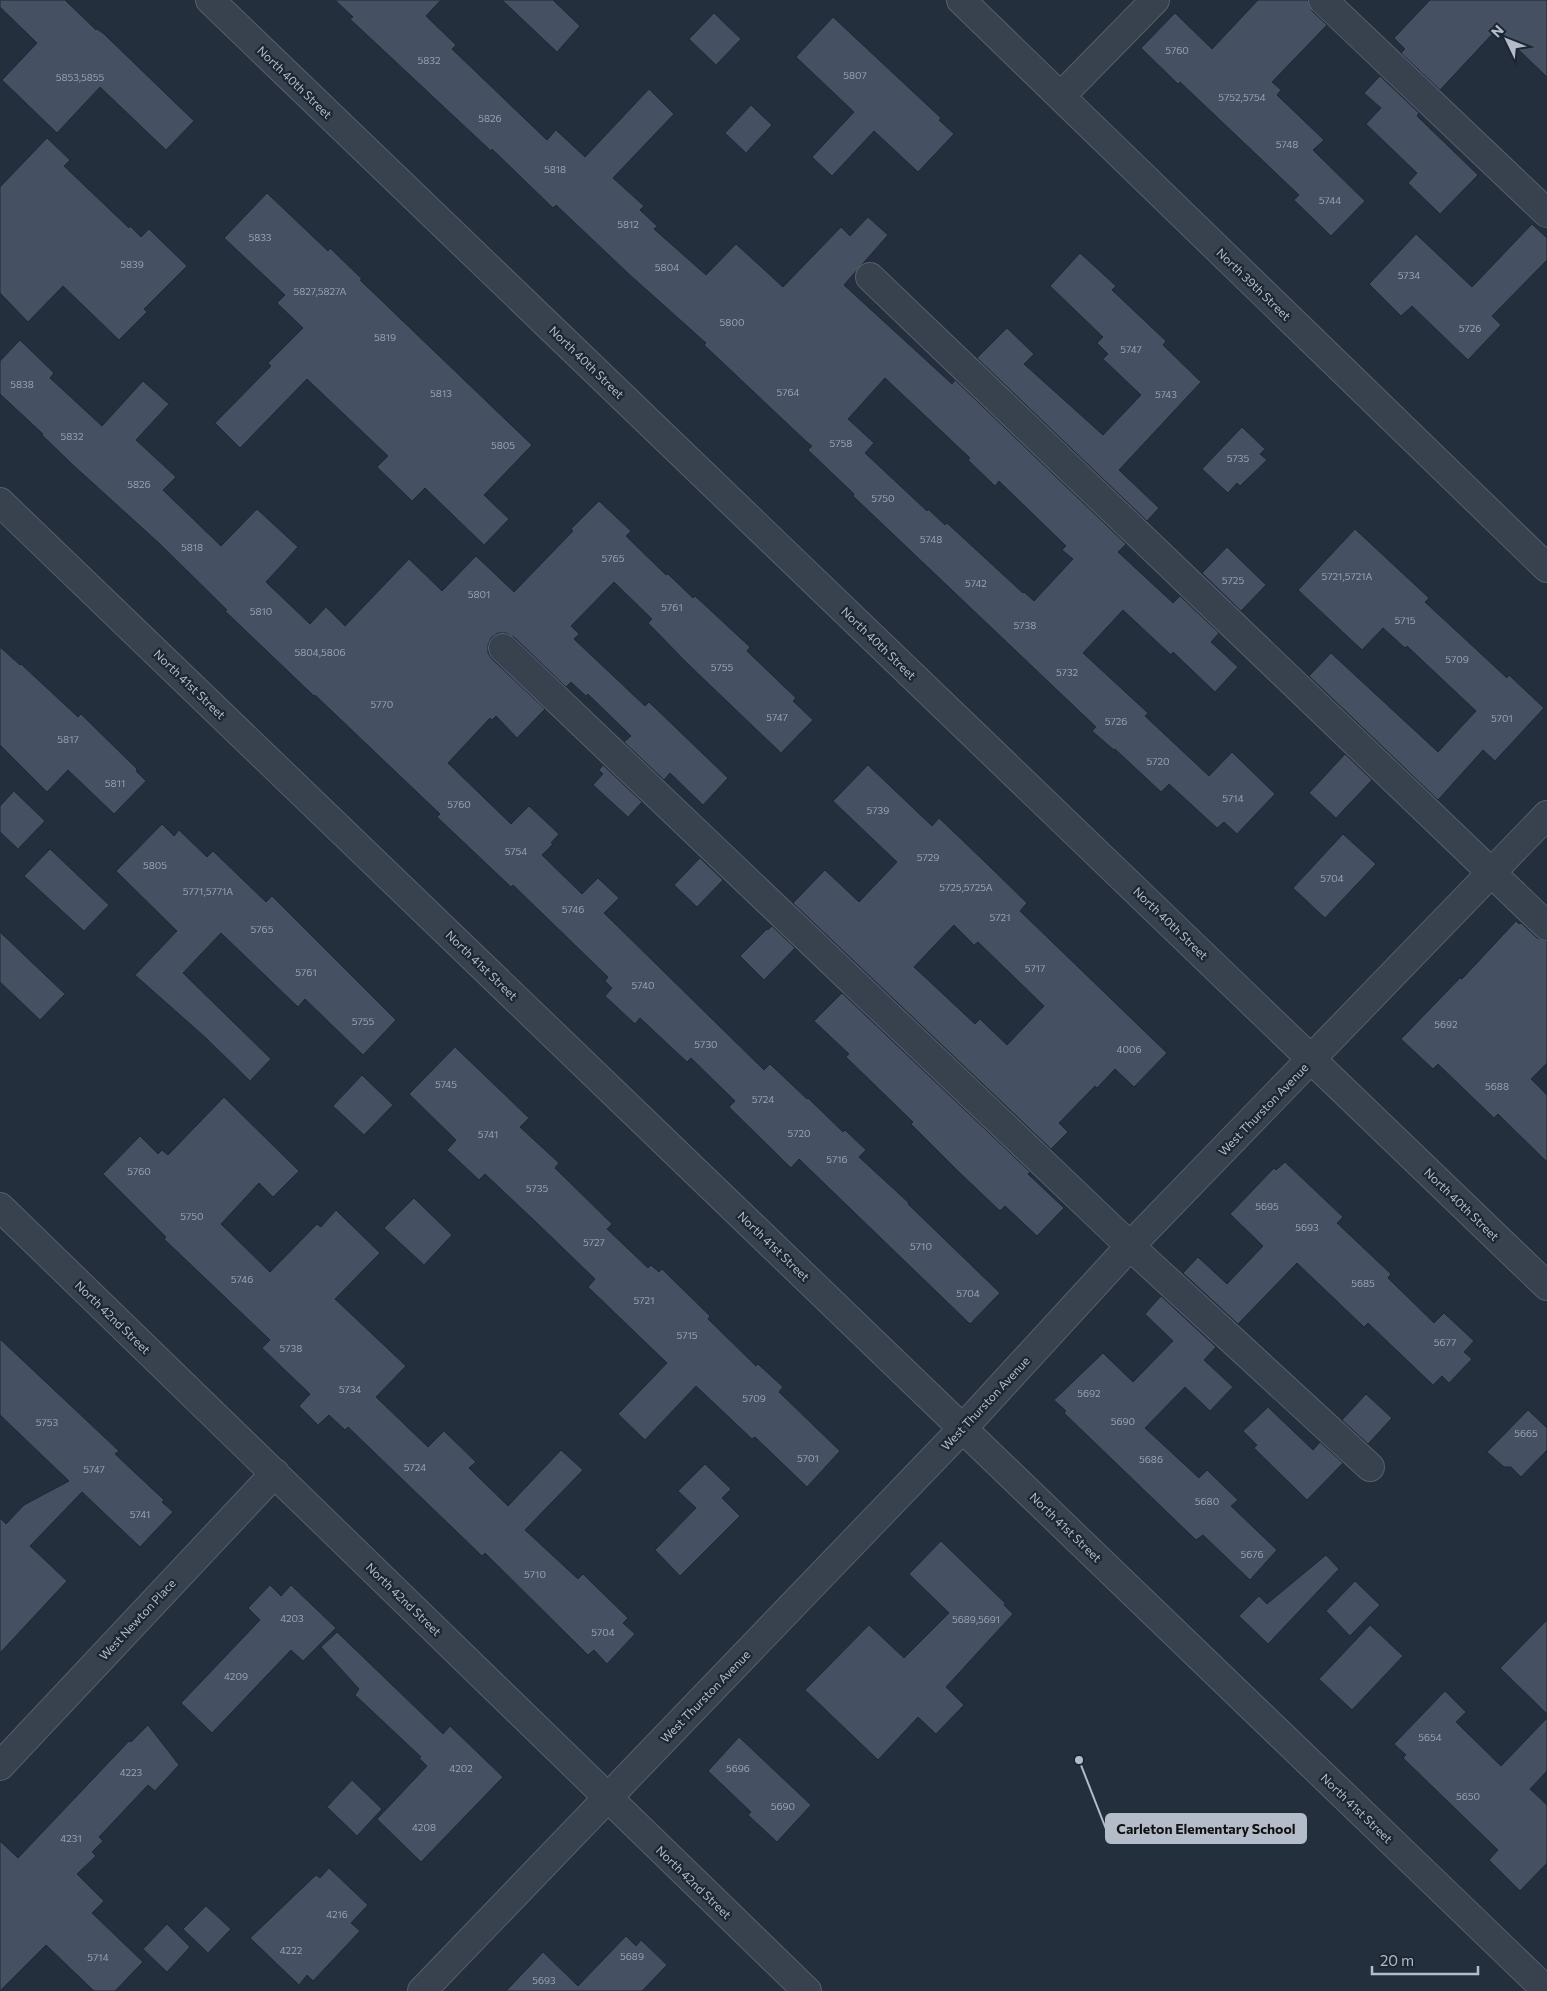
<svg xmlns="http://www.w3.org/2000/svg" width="1547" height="1991" font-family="Commissioner,sans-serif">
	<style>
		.building { fill: #455162; stroke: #1f2835; fill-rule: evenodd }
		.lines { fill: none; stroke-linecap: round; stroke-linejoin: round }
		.minor-casing { stroke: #565f6c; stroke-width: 30 }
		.minor { stroke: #38414e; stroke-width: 28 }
		.labels { text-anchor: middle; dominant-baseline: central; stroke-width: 4.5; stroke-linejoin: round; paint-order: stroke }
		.number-label { font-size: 10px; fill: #98a1af }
		.street-label { font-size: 12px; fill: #b4bcc9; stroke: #1d2633 }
		.leader { fill: none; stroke: #b4bcc9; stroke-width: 2 }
		.callout-dot { fill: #b4bcc9; stroke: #1d2633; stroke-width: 2 }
		.callout { fill: #b4bcc9; stroke: #b4bcc9; stroke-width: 2 }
		.callout-label { font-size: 14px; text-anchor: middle; font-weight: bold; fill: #111 }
	</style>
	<rect width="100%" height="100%" fill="#242f3e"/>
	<path class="building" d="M0,0H65L96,30L97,29L104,34L194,121L166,150L100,87L57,133L2,80L37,43L0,7Z
		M335,0H441L426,16L456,45L452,49L547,140L556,130L585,157L649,89L674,114L613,178L644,206L640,210L657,226L654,229L706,275L736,244L783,287L841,227L850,236L868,217L888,235L844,285L952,384L955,380L1126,544L1118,552L1173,603L1180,596L1219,633L1211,642L1238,667L1215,692L1173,652L1171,655L1123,610L1083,653L1148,713L1145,716L1209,776L1232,752L1275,794L1237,834L1224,822L1217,828L1169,784L1161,792L1115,749L1114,750L1092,731L1096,727L853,496L854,494L808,450L812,446L808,443L704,345L706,343L630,275L556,205L553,208L492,149L491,151L350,19L353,17ZM885,378L970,458L968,460L995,486L999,481L1066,546L1062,550L1073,559L1034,601L1024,592L1023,593L947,523L945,525L928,509L927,511L865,453L874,443L848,419Z
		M502,0H553L580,26L557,52Z
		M1258,0H1308L1312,11L1327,25L1272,82L1281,90L1277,95L1324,140L1313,150L1365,201L1331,236L1294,200L1299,195L1180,82L1178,84L1141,48L1175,13L1212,49Z
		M1430,0H1547V77L1497,29L1440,90L1401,53L1405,49L1394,38Z
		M714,13L741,39L716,65L689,39Z
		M833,17L941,118L939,120L954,134L918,172L874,131L832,176L812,157L854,112L796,57Z
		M1380,76L1419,113L1417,116L1478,175L1440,214L1408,183L1417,173L1366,124L1381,108L1364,93Z
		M751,105L772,125L746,153L725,133Z
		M47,138L70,160L64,166L129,228L130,226L141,237L149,229L187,266L144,309L147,312L119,340L63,286L28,322L0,293V187Z
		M267,193L328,251L330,248L362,279L360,280L532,445L484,495L509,519L484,545L425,488L412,501L377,467L388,456L307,379L240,448L215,423L271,366L268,363L303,328L277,303L285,295L224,238Z
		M1532,224L1547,238V260L1492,316L1501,325L1468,360L1412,306L1401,316L1369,284L1416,234L1472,287Z
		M1080,253L1116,286L1112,290L1166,341L1163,345L1201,382L1119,470L1159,508L1147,521L977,358L1007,328L1034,354L1024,364L1103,435L1141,395L1103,359L1108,354L1097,343L1103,337L1050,286Z
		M20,340L54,373L50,378L102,426L143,381L169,404L136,440L176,477L163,490L221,546L257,509L298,547L266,582L310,624L326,607L345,626L409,559L442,591L476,556L514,592L573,531L571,529L599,501L631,531L626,536L666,575L668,574L693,598L695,596L750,647L747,651L796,698L793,701L813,720L781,753L688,664L648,623L652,619L614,582L571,626L579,634L574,639L645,706L649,702L728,778L703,805L670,773L664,780L624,742L631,736L588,694L586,696L571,682L566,687L514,637L506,633H498L491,638L488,645V653L492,659L545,709L517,738L496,716L492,720L490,718L448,763L511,824L529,806L559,834L551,843L553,844L542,855L582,894L598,878L619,898L604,913L764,1070L770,1064L807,1099L808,1098L843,1132L845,1130L866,1150L859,1157L909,1203L908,1204L1000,1293L970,1324L799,1159L791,1168L729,1107L735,1101L691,1058L687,1062L640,1018L635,1024L605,996L612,988L605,981L608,977L513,885L511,887L437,817L440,814L315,695L314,696L225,611L227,610L160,544L73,465L42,435L43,434L0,394V361Z
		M1242,427L1265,449L1260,454L1267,460L1240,486L1237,483L1228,493L1202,469Z
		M1355,529L1429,598L1425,602L1507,678L1509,675L1544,708L1495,761L1483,750L1438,800L1309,676L1331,653L1438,752L1476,711L1407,646L1405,648L1383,628L1362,650L1298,590Z
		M1227,547L1266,585L1241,611L1202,573Z
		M0,647L20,665L21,664L78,717L81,714L137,769L136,771L146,781L114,814L68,770L47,792L0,745Z
		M1345,754L1372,780L1336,818L1309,793Z
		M603,765L642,802L628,817L593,785L603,774L599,770Z
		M868,765L932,826L939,818L985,862L1027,903L1020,911L1167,1053L1134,1087L1115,1069L1097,1088L1095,1086L1059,1123L1068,1132L1051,1149L793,903L825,870L859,902L897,862L833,801ZM954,925L974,945L978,942L1044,1006L1007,1045L980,1019L975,1024L914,967Z
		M14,791L45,821L18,849L0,832V806Z
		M162,824L174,836L179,830L207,857L213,851L266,902L272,896L396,1020L363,1055L305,999L298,1007L221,933L183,973L271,1059L250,1081L206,1038L135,975L177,931L116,871Z
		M1343,834L1376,864L1325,918L1293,888Z
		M50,849L109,905L84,931L24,876Z
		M700,858L723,880L697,907L674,885Z
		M1516,921L1519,924L1521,923L1537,938L1547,941V1063L1531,1079L1547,1095V1162L1498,1114L1494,1118L1438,1064L1433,1069L1401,1039L1460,978L1462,979Z
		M772,926L795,948L764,980L740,956L767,929L768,930Z
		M0,932L65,994L40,1020L0,982Z
		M842,993L1030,1172L1028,1174L1064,1208L1037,1236L1005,1206L1000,1211L959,1172L911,1124L913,1122L846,1057L849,1054L814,1021Z
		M455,1047L529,1118L520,1127L559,1163L555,1168L612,1224L607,1229L648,1268L651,1265L659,1272L662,1269L710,1316L708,1319L756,1366L758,1364L783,1387L779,1392L840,1451L807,1487L755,1437L752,1439L696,1386L645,1440L618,1414L667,1363L588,1287L595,1279L537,1223L485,1174L479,1180L447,1150L456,1140L409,1094Z
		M362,1075L393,1105L364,1135L333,1106Z
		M224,1097L299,1171L273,1197L259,1183L221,1224L270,1272L317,1224L321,1227L336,1210L380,1253L335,1299L406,1366L376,1397L428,1447L444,1431L476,1462L469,1468L508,1506L561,1450L583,1470L525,1530L578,1579L583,1574L628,1618L623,1623L635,1634L607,1664L594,1650L588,1655L485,1553L482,1556L348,1427L345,1430L329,1415L318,1425L299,1406L310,1394L262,1348L270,1340L164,1239L166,1237L103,1174L140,1136L158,1154L162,1150L168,1155Z
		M1285,1162L1343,1217L1337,1223L1391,1274L1388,1278L1434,1323L1444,1313L1474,1341L1464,1352L1472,1359L1449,1383L1442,1376L1433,1385L1368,1323L1364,1327L1297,1263L1238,1324L1183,1273L1198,1257L1227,1284L1263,1246L1230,1214L1274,1168L1276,1170Z
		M414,1198L452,1235L424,1265L384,1228Z
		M1161,1296L1216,1347L1204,1360L1233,1387L1210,1411L1185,1387L1145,1428L1199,1478L1207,1470L1238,1500L1231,1506L1277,1550L1250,1580L1203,1535L1196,1540L1064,1413L1066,1411L1054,1400L1103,1353L1133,1382L1173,1341L1145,1314Z
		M0,1339L119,1451L115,1454L164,1500L162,1502L173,1512L140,1547L82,1492L30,1546L67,1581L0,1653V1518L6,1524L24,1505L69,1481L0,1415Z
		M1366,1394L1392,1418L1368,1444L1342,1420Z
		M1268,1407L1313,1450L1320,1442L1343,1463L1307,1500L1254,1448L1257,1445L1243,1431Z
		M1528,1410L1547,1428V1450L1521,1477L1511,1467H1504L1487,1452Z
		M705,1464L731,1489L722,1498L740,1516L680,1576L655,1550L696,1508L678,1491Z
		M941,1541L1005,1603L1004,1605L1013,1614L946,1687L964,1705L936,1734L918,1717L878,1760L805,1690L869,1625L904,1658L949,1613L909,1574Z
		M1326,1555L1339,1569L1268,1644L1239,1616L1259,1596L1267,1604Z
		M1355,1581L1380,1605L1350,1636L1326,1611Z
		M270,1585L281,1596L291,1585L336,1628L303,1661L291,1650L212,1733L181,1703L260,1620L248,1608Z
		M1547,1620V1714L1500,1668Z
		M1370,1625L1403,1656L1352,1710L1319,1679Z
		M337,1632L443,1734L450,1726L503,1777L421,1862L377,1819L427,1766L419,1758L421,1757L355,1695L359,1689L321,1647Z
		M1445,1691L1466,1712L1456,1722L1501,1766L1547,1718V1771L1530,1789L1547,1805V1863L1520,1891L1489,1860L1498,1850L1403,1758L1406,1755L1394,1744Z
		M148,1725L179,1765L155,1791L148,1785L99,1837L103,1841L92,1852L96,1856L77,1874L104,1901L92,1913L143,1962L115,1991H94L46,1945L0,1991V1841L18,1858L129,1741L131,1742Z
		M739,1737L811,1805L777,1842L748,1815L751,1812L708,1771Z
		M352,1780L382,1809L357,1836L327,1807Z
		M329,1868L368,1905L351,1923L360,1931L313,1981L307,1975L299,1985L250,1938L316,1875L320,1878Z
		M206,1906L231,1929L208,1953L183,1929Z
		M167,1924L190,1947L167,1972L143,1949Z
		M626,1936L636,1946L641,1940L667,1965L642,1991H506L543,1952L578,1986Z"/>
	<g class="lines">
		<g class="minor-casing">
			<path id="minor" d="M210,0L1547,1286
				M961,0L1547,568
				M1323,0L1547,213
				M1061,96L1155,0
				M870,277L1547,926
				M0,502L1547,1991
				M503,648L1130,1246L1370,1467
				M0,1207L807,1991
				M0,1766L275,1473
				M422,1991L963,1428L1130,1246L1547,815"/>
		</g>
		<use href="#minor" class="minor"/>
	</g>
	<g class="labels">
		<g class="number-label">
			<text x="1177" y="50">5760</text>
			<text x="429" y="60">5832</text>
			<text x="855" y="75">5807</text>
			<text x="80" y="77">5853,5855</text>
			<text x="1242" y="97">5752,5754</text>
			<text x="490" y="118">5826</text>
			<text x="1287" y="144">5748</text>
			<text x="555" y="169">5818</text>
			<text x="1330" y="200">5744</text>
			<text x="628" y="224">5812</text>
			<text x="260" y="237">5833</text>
			<text x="132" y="264">5839</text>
			<text x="667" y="267">5804</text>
			<text x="1409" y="275">5734</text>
			<text x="320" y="291">5827,5827A</text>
			<text x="732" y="322">5800</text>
			<text x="1470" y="328">5726</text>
			<text x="385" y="337">5819</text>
			<text x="1131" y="349">5747</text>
			<text x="22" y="384">5838</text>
			<text x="788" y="392">5764</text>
			<text x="441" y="393">5813</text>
			<text x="1166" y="394">5743</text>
			<text x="72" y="436">5832</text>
			<text x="841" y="443">5758</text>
			<text x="503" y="445">5805</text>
			<text x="1238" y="458">5735</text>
			<text x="139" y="484">5826</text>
			<text x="883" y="498">5750</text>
			<text x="931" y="539">5748</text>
			<text x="192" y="547">5818</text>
			<text x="613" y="558">5765</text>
			<text x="1347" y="576">5721,5721A</text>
			<text x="1233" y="580">5725</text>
			<text x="976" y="583">5742</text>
			<text x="479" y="594">5801</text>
			<text x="672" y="607">5761</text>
			<text x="261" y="611">5810</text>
			<text x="1405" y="620">5715</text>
			<text x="1025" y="625">5738</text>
			<text x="320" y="652">5804,5806</text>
			<text x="1457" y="659">5709</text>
			<text x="722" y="667">5755</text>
			<text x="1067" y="672">5732</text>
			<text x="382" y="704">5770</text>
			<text x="777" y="717">5747</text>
			<text x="1502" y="718">5701</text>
			<text x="1116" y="721">5726</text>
			<text x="68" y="739">5817</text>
			<text x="1158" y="761">5720</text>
			<text x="115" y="783">5811</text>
			<text x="1233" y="798">5714</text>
			<text x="459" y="804">5760</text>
			<text x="878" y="810">5739</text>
			<text x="516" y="851">5754</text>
			<text x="928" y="857">5729</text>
			<text x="155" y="865">5805</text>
			<text x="1332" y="878">5704</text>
			<text x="966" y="887">5725,5725A</text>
			<text x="208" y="891">5771,5771A</text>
			<text x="573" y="909">5746</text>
			<text x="1000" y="917">5721</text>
			<text x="262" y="929">5765</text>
			<text x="1035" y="968">5717</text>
			<text x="306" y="972">5761</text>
			<text x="643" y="985">5740</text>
			<text x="363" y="1021">5755</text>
			<text x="1446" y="1024">5692</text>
			<text x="706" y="1044">5730</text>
			<text x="1129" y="1049">4006</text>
			<text x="446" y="1084">5745</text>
			<text x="1497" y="1086">5688</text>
			<text x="763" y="1099">5724</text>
			<text x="799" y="1133">5720</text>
			<text x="488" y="1134">5741</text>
			<text x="837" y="1159">5716</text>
			<text x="139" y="1171">5760</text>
			<text x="537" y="1188">5735</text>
			<text x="1267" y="1206">5695</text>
			<text x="192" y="1216">5750</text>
			<text x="1307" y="1227">5693</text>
			<text x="594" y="1242">5727</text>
			<text x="921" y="1246">5710</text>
			<text x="242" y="1279">5746</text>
			<text x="1363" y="1283">5685</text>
			<text x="968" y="1293">5704</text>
			<text x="644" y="1300">5721</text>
			<text x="687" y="1335">5715</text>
			<text x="1445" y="1342">5677</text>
			<text x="291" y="1348">5738</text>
			<text x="350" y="1389">5734</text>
			<text x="1089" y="1393">5692</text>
			<text x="754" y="1398">5709</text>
			<text x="1123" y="1421">5690</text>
			<text x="47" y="1422">5753</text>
			<text x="1526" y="1433">5665</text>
			<text x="808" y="1458">5701</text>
			<text x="1151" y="1459">5686</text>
			<text x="415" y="1467">5724</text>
			<text x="94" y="1469">5747</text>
			<text x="1207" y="1501">5680</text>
			<text x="140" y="1514">5741</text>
			<text x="1252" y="1554">5676</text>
			<text x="535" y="1574">5710</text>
			<text x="292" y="1618">4203</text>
			<text x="976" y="1619">5689,5691</text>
			<text x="603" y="1632">5704</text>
			<text x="236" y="1676">4209</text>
			<text x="1430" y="1737">5654</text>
			<text x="461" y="1768">4202</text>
			<text x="738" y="1768">5696</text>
			<text x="131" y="1772">4223</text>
			<text x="1468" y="1796">5650</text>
			<text x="783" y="1806">5690</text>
			<text x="424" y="1827">4208</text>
			<text x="71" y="1838">4231</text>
			<text x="337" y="1914">4216</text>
			<text x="291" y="1950">4222</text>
			<text x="632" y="1956">5689</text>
			<text x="98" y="1957">5714</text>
			<text x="544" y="1980">5693</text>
		</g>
		<g class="street-label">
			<text transform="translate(295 82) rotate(44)">North 40th Street</text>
			<text transform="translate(1254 284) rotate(44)">North 39th Street</text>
			<text transform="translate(587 362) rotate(44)">North 40th Street</text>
			<text transform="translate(879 643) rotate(44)">North 40th Street</text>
			<text transform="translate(190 684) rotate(44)">North 41st Street</text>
			<text transform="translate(1171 923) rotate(44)">North 40th Street</text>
			<text transform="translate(482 965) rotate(44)">North 41st Street</text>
			<text transform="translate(1263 1109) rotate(-46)">West Thurston Avenue</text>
			<text transform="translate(1462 1204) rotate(44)">North 40th Street</text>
			<text transform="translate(774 1246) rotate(44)">North 41st Street</text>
			<text transform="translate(113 1317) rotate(44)">North 42nd Street</text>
			<text transform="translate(985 1403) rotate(-47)">West Thurston Avenue</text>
			<text transform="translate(1066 1527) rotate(44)">North 41st Street</text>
			<text transform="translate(404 1599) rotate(44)">North 42nd Street</text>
			<text transform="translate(137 1619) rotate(-47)">West Newton Place</text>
			<text transform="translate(705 1696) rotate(-46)">West Thurston Avenue</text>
			<text transform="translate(1357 1808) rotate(44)">North 41st Street</text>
			<text transform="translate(694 1882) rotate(44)">North 42nd Street</text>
		</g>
	</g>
	<path class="leader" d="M1079 1760L1106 1829"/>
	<circle class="callout-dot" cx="1079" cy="1760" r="5"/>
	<rect class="callout" x="1106" y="1814" width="200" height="29" rx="5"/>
	<g class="callout-label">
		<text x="1206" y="1834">Carleton Elementary School</text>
	</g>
	<g transform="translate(1507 40) rotate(313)" stroke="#1d2633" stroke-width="4" paint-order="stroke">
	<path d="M0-4L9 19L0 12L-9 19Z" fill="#b4bcc9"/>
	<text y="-8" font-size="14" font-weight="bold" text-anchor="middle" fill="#b4bcc9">N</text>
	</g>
	<path d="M1372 1966v8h106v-8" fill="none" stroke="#b4bcc9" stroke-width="2.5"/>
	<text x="1380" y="1966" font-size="15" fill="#b4bcc9" stroke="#1d2633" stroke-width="4" paint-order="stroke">20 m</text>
</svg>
